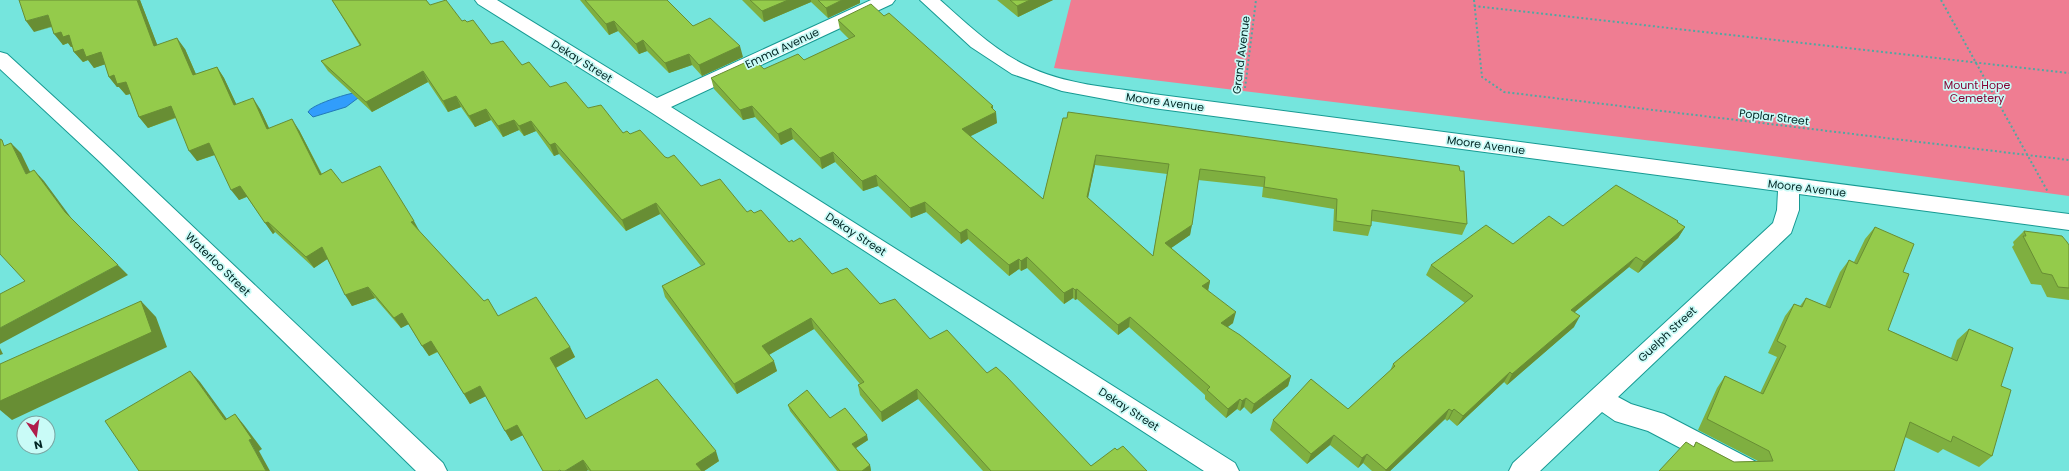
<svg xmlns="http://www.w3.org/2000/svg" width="2069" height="471" font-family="Poppins,sans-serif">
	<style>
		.green { fill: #ef7d92 }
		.water { fill: #319dfb; stroke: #2279ba }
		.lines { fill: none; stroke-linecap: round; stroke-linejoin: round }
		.minor-casing { stroke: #179a93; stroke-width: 2 }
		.path { stroke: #50a8a2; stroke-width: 2; stroke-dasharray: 2 2.5; stroke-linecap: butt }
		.minor { fill: #fff; fill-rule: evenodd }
		.wall { fill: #7faf40; fill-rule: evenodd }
		.shaded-wall { fill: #688e34 }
		.building { fill: #94cb4b; stroke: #688e34; fill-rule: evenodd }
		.labels { text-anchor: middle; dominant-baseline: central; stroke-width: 3.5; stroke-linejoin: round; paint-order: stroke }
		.street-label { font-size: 11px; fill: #002523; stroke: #c9fbf7 }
		.park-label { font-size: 11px; fill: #870435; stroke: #c9fbf7 }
	</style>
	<rect width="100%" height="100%" fill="#75e5dd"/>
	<path class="green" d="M1071,0H2069V196L1735,151L1054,68Z"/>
	<path class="water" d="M354,93L358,98L346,107L313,117L308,112C311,105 346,94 354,93Z"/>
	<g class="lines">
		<g class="minor-casing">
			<path id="minor" d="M475,0H497L657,98L871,0H895L892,4L671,107L1235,463L1239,471H1204L649,111L478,4Z
				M920,0H940C966,23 993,49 1025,65C1064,85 1110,87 1153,94L2069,214V230L1799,194V210L1791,233L1618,397L1631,404L1664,414L1758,463L1762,471H1724L1648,431L1615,421L1602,412L1540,471H1509L1513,463L1773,223L1777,210L1778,191L1153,108L1062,91L1012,74L971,47Z
				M0,52L7,54L114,152L443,463L447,471H416L100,162L0,69Z"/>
		</g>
		<path class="path" d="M1474,0L1482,77L1504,92L2069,160
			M1941,0L2048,192
			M1474,6L2069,73
			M1245,88L1256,0"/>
		<use href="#minor" class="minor"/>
	</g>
	<path class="wall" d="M140,0L157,45L185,49L196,74L217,67L224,78L236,104L260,109L269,128L299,130L322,174L342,183L420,232L498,316L570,347L575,357L556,368L586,419L719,461L704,471H589L523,435L511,441L486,396L470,404L438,352L429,356L408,324L401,328L375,298L352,306L327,259L314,268L275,232L273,234L247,197L239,200L215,155L197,161L176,118L148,128L139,117L130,94L126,95L119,87H117L109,77L105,64L94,68L88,60L83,62L74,52L73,47H71L68,43L63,45L52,27L34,32Z
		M332,0H426L430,5L462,21L467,22L491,44L522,65L550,87L588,108L623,133L630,134L665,157L701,186L747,212L754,213L789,242H793L832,274L880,304L930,339L987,373L1091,466L1117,450L1147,471H983L918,399L882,422L860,395L858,385L860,384L814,329L769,355L777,371L737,394L665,297L662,286L701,266L660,214L626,231L559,154L554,156L536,131L524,136L519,130L503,137L491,120L475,127L461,107L448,112L428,82L372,112L328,71L321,61L360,46Z
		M580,0H667L693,26L743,57L702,76L692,65L669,73L647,51L639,54L618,31L609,35Z
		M742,0H860V3L828,18L811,2L764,22Z
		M997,0H1053L1018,17Z
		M884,16L993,106V109L997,123L970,136L1043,199L1063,118L1467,224L1462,235L1371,221V226L1368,236L1333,231L1334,209L1262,197L1263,187L1198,180L1190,235L1171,248L1210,281L1208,290L1233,323L1227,327L1291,376L1288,386L1251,414L1244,407L1240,411L1237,409L1226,418L1205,399V395L1129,327L1118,335L1077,299L1075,300L1073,298L1064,304L1027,268L1021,271L1019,269L1009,276L968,239L961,244L926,212L911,218L878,186L863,191L835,162L822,169L793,139L781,145L755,117L743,120L714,89L711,78L764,69L804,60L849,39L840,30L838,20ZM1095,165L1167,174L1153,256L1088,198Z
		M1677,223L1685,227L1678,238L1638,273L1629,267L1575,312L1574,327L1507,385L1504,382L1457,426L1449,419L1447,421L1445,419L1390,471H1372L1363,463L1358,468L1330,445L1307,464L1270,430L1273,420L1348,409L1390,371L1393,364L1465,303L1426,275L1431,265L1513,244L1563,226Z
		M1875,227L1903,272L1888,330L1951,358L1957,340L1969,329L2001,386L1992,456L1979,467L1943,449L1938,453L1905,437L1894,471H1659L1693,447L1696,442L1734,462L1758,461L1698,430L1717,388L1725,376L1760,393L1777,357L1768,353L1785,316L1794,304L1800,306L1806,298L1825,306L1840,272L1849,260L1854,262L1865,239Z
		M2024,231L2069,245V300L2047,297L2041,285L2031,284L2012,247L2014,245L2013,242Z
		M788,405L830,418L868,440L856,448L870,465L871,471H837L790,411Z"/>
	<path class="shaded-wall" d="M137,0H140L162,57L154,46Z
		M788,0H811V2L764,22L762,11Z
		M842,0H860V3L828,18L826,8Z
		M1030,0H1053L1018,17L1017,6Z
		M48,15L57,25L34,32L26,21Z
		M614,21L618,31L609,35L606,24Z
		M61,32L69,35L78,45L71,47L68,43L63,45L54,34Z
		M177,38L185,49L201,86L193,75Z
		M643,40L647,51L639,54L636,44Z
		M740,46L743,57L702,76L699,65Z
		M83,49L101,52L109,63L94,68L88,60L83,62L74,52Z
		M689,54L692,65L669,73L665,63Z
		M217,67L224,78L242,116L234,105Z
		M423,71L428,82L372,112L366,102Z
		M114,75L126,82L134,93L126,95L119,87H117L109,77Z
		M456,96L461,107L448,112L443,101Z
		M253,98L260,109L274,139L267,129Z
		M171,106L179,116L148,128L139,117Z
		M752,106L755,117L743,120L740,110Z
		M993,106V114L996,112L997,123L963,140L962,129Z
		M486,109L491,120L475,127L469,116Z
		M292,119L299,130L327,185L320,175Z
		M514,120L519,130L503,137L498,126Z
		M531,121L536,131L524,136L519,126Z
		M791,128L793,139L781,145L778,134Z
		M11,143L21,153L36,184L26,174Z
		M209,143L217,154L197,161L189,151Z
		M555,143L559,154L554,156L550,145Z
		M833,152L835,162L822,169L820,158Z
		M1096,155L1095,165L1086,207L1087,197Z
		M34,170L44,181L75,223L65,212Z
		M876,175L878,186L863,191L862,181Z
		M240,186L248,196L239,200L231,190Z
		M925,202L926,212L911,218L910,208Z
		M656,203L660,214L626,231L622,220Z
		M414,221L420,232L411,222Z
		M268,222L275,232L273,234L265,223Z
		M1192,225L1190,235L1164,253L1165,243Z
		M1685,227L1678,238L1638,273L1644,262Z
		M967,229L968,239L961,244L960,233Z
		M322,247L329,258L314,268L306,257Z
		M1027,257V268L1021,271V261Z
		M1636,257L1629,267L1565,320L1571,310Z
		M1019,259V269L1009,276V265Z
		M118,265L128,275L0,344V328Z
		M1210,281L1208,291L1202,286Z
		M368,287L375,298L352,306L345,295Z
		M1073,288V298L1064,304V293Z
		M1077,289V299L1075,300V290Z
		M141,301L156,317L167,347L12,420L0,410V401Z
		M1236,312L1233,323L1219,334L1221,323Z
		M402,313L409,324L401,328L394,318Z
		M1580,316L1574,327L1507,385L1512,374Z
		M1130,317L1129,327L1118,335V325Z
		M811,318L814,329L765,357L762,346Z
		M431,341L438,351L429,356L422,346Z
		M570,347L575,357L555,368L550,358Z
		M0,348L3,354L0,355Z
		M774,361L777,371L737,394L734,384Z
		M190,371L200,382L235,430L225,420Z
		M1510,372L1504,382L1457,426L1463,416Z
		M1291,376L1288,386L1251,414L1254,404Z
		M480,386L486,396L470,404L464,394Z
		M917,389L918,399L882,422L881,412Z
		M1246,398L1244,407L1240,411L1242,401Z
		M1240,399L1237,409L1226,418L1228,409Z
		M1449,409L1445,419L1390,471H1385L1386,470Z
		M1454,409L1449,419L1447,421L1452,411Z
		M235,414L244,425L262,449L259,451L270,471H266Z
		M517,425L523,435L511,441L505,431Z
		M867,435L868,440L853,450L852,444Z
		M1334,435L1330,445L1307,464L1311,454Z
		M716,451L719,461L704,471H699L696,464Z
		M1367,454L1363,463L1358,468L1362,458Z
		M583,460L588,470L587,471H565Z
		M870,465L871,471H862Z"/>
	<path class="building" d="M19,0H137L154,46L177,38L193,75L217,67L234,105L253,98L267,129L292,119L320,175L331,169L342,183L380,166L414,221L411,222L484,301L488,299L498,316L536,297L570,347L550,358L586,419L657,379L716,451L696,464L702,471H591L583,460L565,471H561L560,470L558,471H543L517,425L505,431L480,386L464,394L431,341L422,346L402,313L394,318L368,287L345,295L322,247L306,257L268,222L265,223L240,186L231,190L209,143L189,151L171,106L139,117L126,82L117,84L114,75L109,77L101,52L86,57L83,49L74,52L69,35L63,37L61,32L54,34L48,15L26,21Z
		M332,0H426L430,5L446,0L462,21L465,20L467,22L473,20L491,44L503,41L522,65L529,62L550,87L566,82L588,108L601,105L623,133L627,131L630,134L640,130L665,157L668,158L674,155L701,186L720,179L747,212L751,210L754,213L761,210L789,242L792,240L793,242L800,238L832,274L847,268L880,304L895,299L930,339L947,330L987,373L996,367L1007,377L1091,466L1115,448L1117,450L1123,446L1147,471H991L917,389L881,412L858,385L864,382L811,318L762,346L774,361L734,384L662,286L705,264L656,203L622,220L555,143L550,145L531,121L519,126L514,120L498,126L486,109L469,116L456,96L443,101L423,71L366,102L321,61L361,45Z
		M585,0H667L693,26L710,18L740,46L699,65L689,54L665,63L643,40L636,44L614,21L606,24Z
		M750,0H788L762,11Z
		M818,0H842L826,8Z
		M1010,0H1030L1017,6Z
		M871,4L884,16L889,13L993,106L991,107L996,112L962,129L1043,199L1063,118H1067L1068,112L1459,166L1460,171H1464L1467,224L1372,210L1371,226L1336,221L1337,199L1264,187L1265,177L1200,169L1192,225L1165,243L1210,281L1202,286L1236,312L1221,323L1240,335L1291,376L1254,404L1246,398L1242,401L1240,399L1228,409L1207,390L1210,387L1130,317L1118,325L1077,289L1075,290L1073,288L1064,293L1027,257L1021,261L1019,259L1009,265L967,229L960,233L925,202L910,208L876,175L862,181L833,152L820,158L791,128L778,134L752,106L740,110L711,78L753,59L764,69L798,54L804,60L855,36L838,20ZM1096,155L1169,164L1153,256L1087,197Z
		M0,139L2,140L4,146L11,143L26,174L34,170L65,212L118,265L0,328V294L25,281L0,254Z
		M1616,185L1678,221L1677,222L1685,227L1644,262L1636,257L1571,310L1580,316L1512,374L1510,372L1463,416L1454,409L1452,411L1449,409L1386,470L1367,454L1362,458L1334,435L1311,454L1273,420L1311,379L1348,409L1395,366L1393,364L1473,296L1431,265L1486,225L1513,244L1549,216L1563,226Z
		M1875,227L1914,244L1903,272L1909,274L1888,330L1957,361L1969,329L2013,348L2001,386L2011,390L1992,456L1953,436L1951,442L1910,422L1894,471H1659L1686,442L1694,447L1696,442L1734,462L1773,461L1769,451L1707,419L1725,376L1763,394L1786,346L1777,341L1794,304L1802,307L1806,298L1830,308L1849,260L1857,264Z
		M2024,231L2062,236L2067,242L2069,245V288L2058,287L2052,275L2042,273L2023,236H2026Z
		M141,301L152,332L0,401V364Z
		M190,371L225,420L235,414L252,439L249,440L266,471H139L105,421Z
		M807,390L830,418L845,408L867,435L852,444L870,465L862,471H840L788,405Z"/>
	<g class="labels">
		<g class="street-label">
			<text transform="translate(782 48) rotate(-25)">Emma Avenue</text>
			<text transform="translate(1241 55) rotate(-83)">Grand Avenue</text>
			<text transform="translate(582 61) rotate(32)">Dekay Street</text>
			<text transform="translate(1165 102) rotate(8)">Moore Avenue</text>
			<text transform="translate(1774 117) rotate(7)">Poplar Street</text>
			<text transform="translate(1486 145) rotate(8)">Moore Avenue</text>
			<text transform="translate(1807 188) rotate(7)">Moore Avenue</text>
			<text transform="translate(856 234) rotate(33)">Dekay Street</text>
			<text transform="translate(218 264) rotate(44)">Waterloo Street</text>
			<text transform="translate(1667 334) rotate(-43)">Guelph Street</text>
			<text transform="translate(1129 409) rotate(33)">Dekay Street</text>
		</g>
		<g class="park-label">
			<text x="1977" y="85">Mount Hope<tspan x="1977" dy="13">Cemetery</tspan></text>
		</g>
	</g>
	<g transform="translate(36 435) rotate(167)"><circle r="19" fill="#c9fbf7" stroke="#79a5a2"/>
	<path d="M0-3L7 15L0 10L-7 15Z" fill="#af1d4b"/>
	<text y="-6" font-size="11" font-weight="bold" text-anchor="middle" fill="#002523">N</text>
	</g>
</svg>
